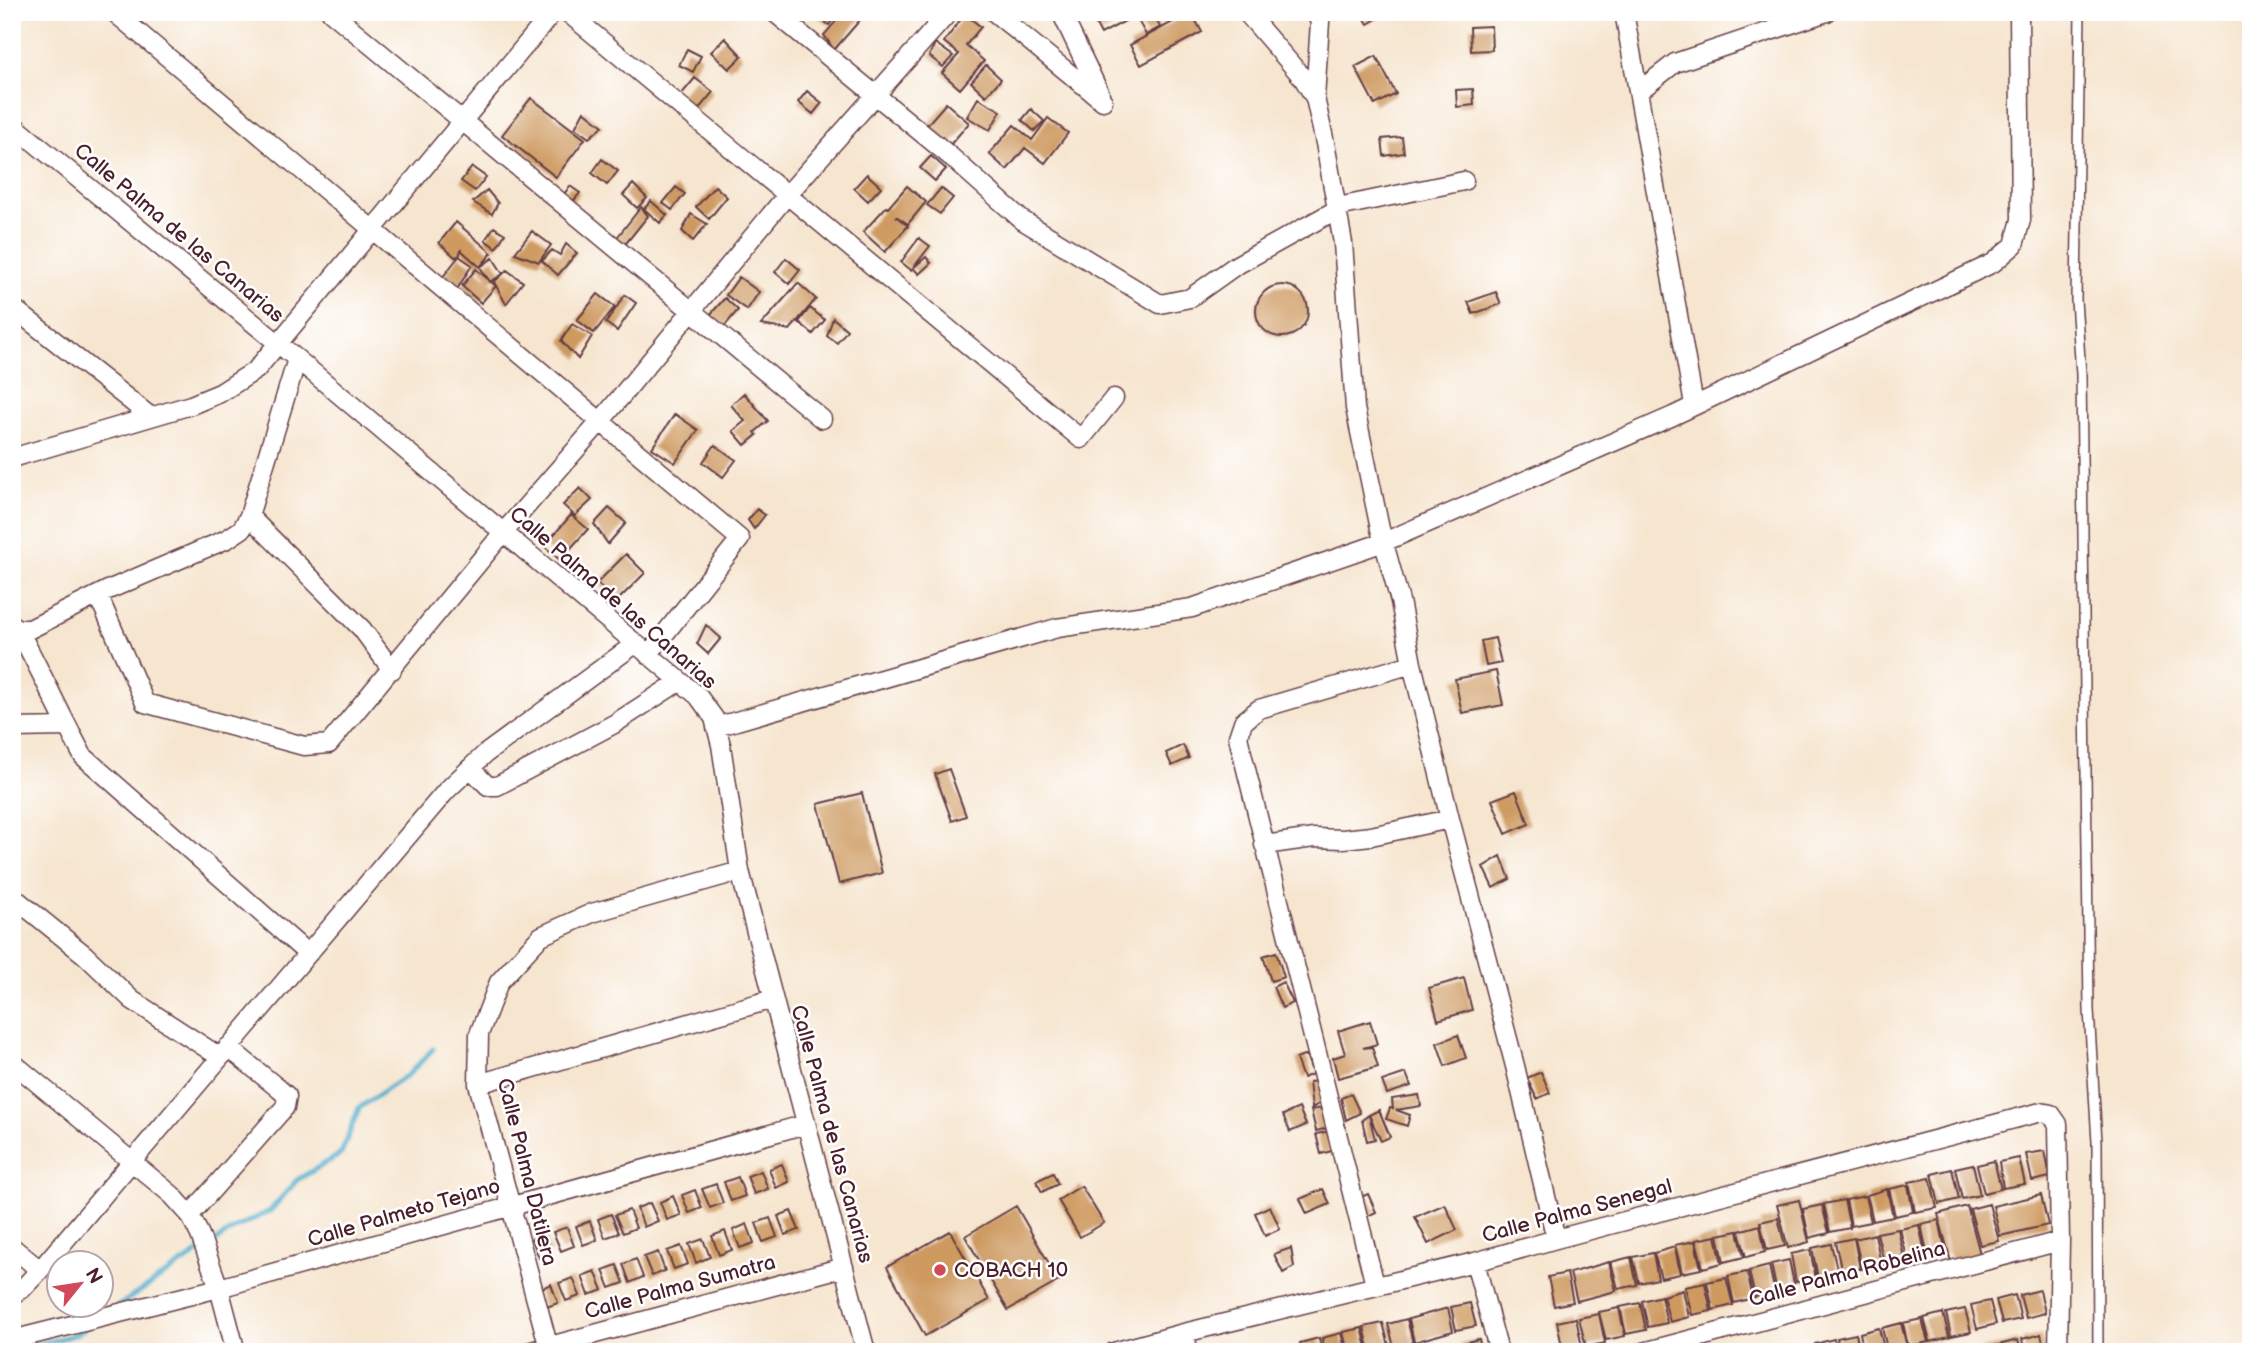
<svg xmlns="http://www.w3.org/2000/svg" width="2263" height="1364" font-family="'Balsamiq Sans',sans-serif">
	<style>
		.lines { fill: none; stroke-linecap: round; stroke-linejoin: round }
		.stream { stroke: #4dadcc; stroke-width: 5 }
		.building { fill: #ce9a61 }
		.lane-casing { stroke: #643d44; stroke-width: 12 }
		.street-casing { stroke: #643d44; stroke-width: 21 }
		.lane { stroke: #fff; stroke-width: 9 }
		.street { stroke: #fff; stroke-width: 18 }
		.poi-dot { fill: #d1495b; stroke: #fff; stroke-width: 2.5 }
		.labels { text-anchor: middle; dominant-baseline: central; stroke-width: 5; stroke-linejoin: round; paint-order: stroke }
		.street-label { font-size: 21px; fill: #4a1f2b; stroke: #fff }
		.poi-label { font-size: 21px; fill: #4a1f2b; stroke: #fff; text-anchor: start }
	</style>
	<rect width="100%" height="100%" fill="#fff"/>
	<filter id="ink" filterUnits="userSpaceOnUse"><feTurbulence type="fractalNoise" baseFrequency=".0143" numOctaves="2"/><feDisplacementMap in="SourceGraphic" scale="14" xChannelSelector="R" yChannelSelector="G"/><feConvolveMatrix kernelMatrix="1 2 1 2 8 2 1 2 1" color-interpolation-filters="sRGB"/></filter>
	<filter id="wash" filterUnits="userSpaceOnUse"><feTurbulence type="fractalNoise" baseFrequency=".00686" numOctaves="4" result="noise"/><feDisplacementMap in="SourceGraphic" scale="28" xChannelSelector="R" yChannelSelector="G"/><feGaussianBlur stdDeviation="1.57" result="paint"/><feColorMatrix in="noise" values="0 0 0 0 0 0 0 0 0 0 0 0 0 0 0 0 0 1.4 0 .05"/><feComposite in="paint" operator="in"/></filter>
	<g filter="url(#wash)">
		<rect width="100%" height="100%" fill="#f6e5cf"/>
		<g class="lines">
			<path class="stream" d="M118,1306L237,1227L270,1211L297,1180L341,1154L359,1108L409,1074L433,1049
				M12,1351L74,1335L84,1329"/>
		</g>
		<g id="blocks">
			<path class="building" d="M812,12H839L829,25Z
				M844,12H852L860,20L834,50L824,35Z
				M1096,12H1142L1101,34L1091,15Z
				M1145,12H1152L1160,27L1146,35L1136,17Z
				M1191,12L1202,32L1141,65L1130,45Z
				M1365,12H1381L1383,15L1368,24L1362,14Z
				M965,14L981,27L966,45L984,61L960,89L942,73L959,54L944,42Z
				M1491,26L1492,50L1471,51L1470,27Z
				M725,38L742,56L729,69L711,52Z
				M935,43L953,56L943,67L929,56Z
				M687,49L701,56L693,72L679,65Z
				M1376,56L1396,94L1375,105L1355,67Z
				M986,65L1001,79L986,96L971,82Z
				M695,78L713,92L693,116L675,102Z
				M1473,89L1474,105L1457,107L1456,90Z
				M807,91L822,103L813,114L798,102Z
				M531,98L585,139L556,177L502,135Z
				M978,98L1001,111L990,130L967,117Z
				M946,103L969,123L949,146L926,126Z
				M1031,109L1044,121L1034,131L1022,120Z
				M584,111L603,126L589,138L575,128Z
				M1048,118L1068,133L1045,163L1025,148L1007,170L989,154L1014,125L1032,140Z
				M1402,137L1404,153L1384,156L1382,139Z
				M931,156L946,169L935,181L920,168Z
				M602,159L618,171L607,185L592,173Z
				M472,167L486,177L475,191L461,181Z
				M867,174L881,187L868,201L854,188Z
				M633,184L647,198L637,208L623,195Z
				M570,186L580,193L571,204L562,197Z
				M715,186L727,197L709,219L696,207Z
				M907,186L926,202L908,224L896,216L908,226L885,252L863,232L886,207L888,208Z
				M676,187L685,194L672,210L663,203Z
				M941,188L953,198L940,214L927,205Z
				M487,190L498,203L492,214L473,202Z
				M651,201L667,215L660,223L644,209Z
				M641,207L648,216L623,247L615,240Z
				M691,214L707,224L693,241L682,231Z
				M456,222L492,253L480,267L461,250L459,256L472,265L454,294L439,282L459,256L455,257L439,243Z
				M494,227L505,234L496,248L485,240Z
				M532,231L551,245L539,262L515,253Z
				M919,238L930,246L913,268L926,257L931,263L919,274L913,268L911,270L901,262Z
				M566,244L577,253L558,275L542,261L552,250L560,255Z
				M493,258L503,274L507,270L523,282L506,304L494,282L503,274L490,282L480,267Z
				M786,258L800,270L789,284L775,272Z
				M476,269L496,286L481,303L462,286Z
				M739,277L759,292L747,310L726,295Z
				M798,283L816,299L790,330L761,325Z
				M1256 311a26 26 0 1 1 52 0a26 26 0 1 1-52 0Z
				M1496,292L1501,304L1473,314L1468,302Z
				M598,294L615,307L594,333L577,320Z
				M625,295L636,303L617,331L606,323Z
				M725,298L738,310L723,328L709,316Z
				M810,308L825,320L813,334L799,322Z
				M833,318L847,330L837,343L827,336Z
				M572,324L592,336L578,359L561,341Z
				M744,393L768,421L755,432L757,435L745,445L733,431L745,421L731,405Z
				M675,414L698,430L675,463L652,448Z
				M715,445L736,460L723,477L703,462Z
				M580,488L592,500L575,516L563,505Z
				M609,508L626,523L608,544L594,524Z
				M757,509L765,515L754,529L748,520Z
				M571,515L588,529L560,560L544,546Z
				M626,554L645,573L616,602L597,583Z
				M706,625L721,638L708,654L697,644Z
				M1495,638L1501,663L1486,666L1481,641Z
				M1496,671L1503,705L1462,713L1455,679Z
				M1183,745L1189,758L1172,766L1166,753Z
				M949,769L966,816L952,821L935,774Z
				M1516,791L1529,824L1506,834L1492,800Z
				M862,793L882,873L839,884L818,804Z
				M1501,856L1510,879L1493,888L1483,867Z
				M1276,952L1284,977L1271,981L1263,956Z
				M1464,978L1472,1010L1438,1020L1429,988Z
				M1283,982L1293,1003L1282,1008L1273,987Z
				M1370,1021L1377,1044L1363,1048L1372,1047L1378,1067L1338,1078L1333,1058L1345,1054L1338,1031Z
				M1458,1035L1466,1058L1445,1066L1437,1043Z
				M1306,1055L1313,1074L1303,1078L1296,1059Z
				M1541,1072L1550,1093L1537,1099L1527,1078Z
				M1406,1073L1411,1086L1387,1094L1382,1081Z
				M1321,1081L1323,1102L1312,1108L1309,1082Z
				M1351,1094L1360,1113L1346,1120L1341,1098Z
				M1419,1095L1421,1106L1396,1110L1410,1115L1407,1126L1386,1119L1390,1108L1393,1109L1392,1099Z
				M1299,1108L1306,1125L1290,1132L1283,1115Z
				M1323,1108L1328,1128L1316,1131L1311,1110Z
				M1379,1110L1390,1137L1381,1141L1369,1115Z
				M1369,1115L1375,1139L1367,1141L1362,1120Z
				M1330,1131L1335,1150L1321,1154L1316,1134Z
				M2045,1151L2050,1177L2032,1181L2026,1154Z
				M2019,1158L2025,1184L2003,1188L1999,1162Z
				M1994,1161L2001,1189L1984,1193L1977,1165Z
				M782,1164L789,1182L776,1188L769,1169Z
				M1973,1164L1980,1195L1962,1199L1955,1168Z
				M1952,1169L1959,1199L1939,1204L1932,1174Z
				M761,1171L768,1189L754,1194L747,1176Z
				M1053,1173L1058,1184L1042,1192L1036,1181Z
				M738,1177L745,1196L731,1201L724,1182Z
				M1930,1178L1937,1208L1915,1212L1909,1182Z
				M716,1184L723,1203L710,1208L702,1189Z
				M1908,1185L1913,1212L1895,1216L1889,1189Z
				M1081,1186L1104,1223L1080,1237L1058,1200Z
				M1323,1189L1330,1204L1307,1214L1300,1199Z
				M1887,1189L1893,1217L1873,1221L1867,1195Z
				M695,1190L702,1208L689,1213L682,1195Z
				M1368,1194L1376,1212L1366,1217L1358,1198Z
				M2041,1195L2048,1225L2000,1236L1993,1206Z
				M673,1196L681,1215L667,1220L660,1202Z
				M1865,1196L1871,1222L1851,1226L1846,1200Z
				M1799,1200L1809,1242L1788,1248L1777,1205Z
				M1844,1200L1850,1228L1830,1232L1824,1204Z
				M650,1203L658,1221L644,1227L637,1208Z
				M1445,1204L1457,1230L1428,1244L1415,1217Z
				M1989,1204L1999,1241L1980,1245L1970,1209Z
				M1822,1205L1829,1233L1809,1238L1803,1209Z
				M1016,1206L1059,1281L1008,1310L965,1236Z
				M1270,1206L1280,1229L1265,1236L1255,1213Z
				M1967,1206L1980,1254L1951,1262L1938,1214Z
				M629,1210L636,1228L623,1233L615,1215Z
				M791,1211L799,1230L785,1235L778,1216Z
				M611,1214L619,1233L605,1238L598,1219Z
				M770,1218L777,1237L763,1242L756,1223Z
				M1778,1218L1785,1246L1767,1250L1760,1222Z
				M1939,1220L1946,1253L1928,1257L1921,1224Z
				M590,1221L597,1240L583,1245L576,1226Z
				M747,1224L754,1243L740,1248L733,1230Z
				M1760,1225L1765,1252L1746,1257L1739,1231Z
				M1919,1225L1926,1257L1908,1261L1900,1229Z
				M567,1227L574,1246L561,1251L553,1232Z
				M1898,1229L1905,1262L1885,1266L1877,1233Z
				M725,1231L732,1250L719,1255L712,1236Z
				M950,1231L989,1300L925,1336L887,1267Z
				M1738,1231L1744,1257L1724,1262L1718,1235Z
				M545,1234L552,1253L539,1258L532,1239Z
				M1875,1234L1881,1264L1862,1269L1855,1239Z
				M1716,1236L1722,1263L1703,1268L1696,1240Z
				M1854,1238L1860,1269L1842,1272L1835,1242Z
				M703,1239L710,1257L696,1263L689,1244Z
				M1695,1241L1701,1269L1682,1273L1675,1245Z
				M1831,1244L1838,1273L1818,1278L1812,1248Z
				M681,1246L688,1264L674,1269L667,1251Z
				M1675,1247L1680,1274L1661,1278L1654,1253Z
				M1291,1248L1294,1267L1283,1273L1274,1254Z
				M1810,1250L1816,1278L1796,1282L1791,1254Z
				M658,1252L665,1271L652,1276L644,1257Z
				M1653,1253L1658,1279L1639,1283L1633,1257Z
				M1631,1257L1637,1285L1618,1289L1611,1262Z
				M636,1259L643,1277L630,1283L623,1264Z
				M1789,1260L1795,1288L1777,1292L1771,1264Z
				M1609,1262L1616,1291L1577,1301L1570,1273Z
				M617,1265L624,1283L610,1288L603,1270Z
				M1769,1266L1775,1293L1755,1297L1749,1271Z
				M595,1271L603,1290L589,1295L582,1276Z
				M1747,1272L1753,1298L1734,1303L1728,1276Z
				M1567,1273L1573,1302L1554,1306L1548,1277Z
				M573,1278L580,1296L566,1301L559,1283Z
				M1726,1278L1733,1305L1713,1310L1707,1282Z
				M1705,1283L1711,1311L1692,1315L1685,1287Z
				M551,1284L558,1303L544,1308L537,1290Z
				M1683,1290L1689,1317L1670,1322L1663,1296Z
				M2040,1290L2045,1313L2026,1318L2020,1295Z
				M2015,1295L2021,1319L2002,1323L1996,1300Z
				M1661,1296L1667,1323L1648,1327L1642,1301Z
				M1990,1301L1996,1324L1977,1329L1971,1305Z
				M1470,1303L1476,1326L1456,1330L1451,1307Z
				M1640,1303L1646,1330L1626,1334L1620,1307Z
				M1448,1308L1453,1331L1414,1342L1409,1319Z
				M1619,1308L1625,1336L1606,1340L1599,1312Z
				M1965,1309L1971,1332L1951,1336L1946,1313Z
				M1943,1313L1949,1337L1930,1342L1924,1318Z
				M1599,1314L1605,1343L1586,1347L1579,1318Z
				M1576,1318L1582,1347L1563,1351L1557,1322Z
				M1407,1319L1413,1343L1394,1347L1388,1324Z
				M1922,1319L1928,1342L1908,1347L1903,1323Z
				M1383,1323L1389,1346L1370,1351L1364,1327Z
				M1901,1323L1907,1347L1888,1352L1882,1328Z
				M1362,1328L1368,1351L1348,1352L1343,1332Z
				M1879,1328L1885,1352H1864L1860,1333Z
				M1341,1333L1346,1352H1325L1322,1338Z
				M1856,1334L1860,1352H1840L1837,1338Z
				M2041,1334L2045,1352H2025L2022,1339Z
				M1319,1338L1323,1352H1302L1300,1343Z
				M1479,1339L1482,1352H1462L1460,1344Z
				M1834,1339L1838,1352H1817L1815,1344Z
				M2018,1340L2021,1352H1975V1351Z"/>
		</g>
	</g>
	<g filter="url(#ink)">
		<use href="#blocks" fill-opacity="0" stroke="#643d44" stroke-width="2"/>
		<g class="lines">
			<g class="lane-casing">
				<path id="lane" d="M2080,12L2076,300L2081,374L2089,1010L2097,1142L2098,1352"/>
			</g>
			<g class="street-casing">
				<path id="street" d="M114,12L740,539L648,655
					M331,12L822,419
					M567,12L1081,439L1114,398
					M774,12L950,156L1022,220L1160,304L1190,298L1235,266L1343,206L1464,181
					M994,12L1103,101
					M1061,12L1100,94
					M1246,12L1303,78L1315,98L1325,143L1343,243L1355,408L1380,529L1400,601L1412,664L1450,819L1515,1066L1556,1239
					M1624,12L1694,405
					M1638,92L1675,63L1827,12
					M1315,98L1320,22L1315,12
					M12,124L297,359L698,696L714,718L721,745L740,871L866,1352
					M12,307L151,417
					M12,458L191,405L220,393L256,370L553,12
					M249,516L362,629L392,670
					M98,595L145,703L304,746L329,744L503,533L600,422L787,195L949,12
					M12,625L18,629H30L108,590L227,539L242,529L249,516L297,359
					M18,629C41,671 60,714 83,756L308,954
					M716,727L1057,628L1192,608L1384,542L1673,416L1993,263L2014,245L2021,220L2019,12
					M12,728L67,727
					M470,768L488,786H497L614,724L680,681
					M1264,845L1314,838L1343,839L1371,836L1450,819
					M12,896L85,955L132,1000L220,1057
					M12,1062L172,1195L190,1215L200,1235L219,1288L236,1352
					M478,1084L773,999
					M190,1215L285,1107L287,1096L279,1089L228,1047
					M12,1247L40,1270
					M1475,1262L1499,1352
					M1375,1285L1238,737L1243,722L1259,709L1412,664
					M12,1295L23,1288L40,1270L446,791L485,754L635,644
					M1184,1333L1189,1352
					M12,1340L219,1288L806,1124
					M528,1352L844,1267
					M550,1352L478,1084L479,1034L499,982L541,936L592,913L740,871
					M1114,1352L1184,1333L1475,1262L1556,1239L2041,1112L2051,1114L2058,1124L2060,1241L2058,1352
					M1644,1352L2060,1241"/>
			</g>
			<use href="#lane" class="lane"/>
			<use href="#street" class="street"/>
		</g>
	</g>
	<circle class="poi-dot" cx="940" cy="1270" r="7"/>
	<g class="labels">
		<g class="street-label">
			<text transform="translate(179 233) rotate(40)">Calle Palma de las Canarias</text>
			<text transform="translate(613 598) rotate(41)">Calle Palma de las Canarias</text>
			<text transform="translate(832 1134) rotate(75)">Calle Palma de las Canarias</text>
			<text transform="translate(527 1172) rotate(76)">Calle Palma Datilera</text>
			<text transform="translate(1577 1211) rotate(-15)">Calle Palma Senegal</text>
			<text transform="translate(404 1213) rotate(-16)">Calle Palmeto Tejano</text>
			<text transform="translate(1847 1274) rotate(-15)">Calle Palma Robelina</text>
			<text transform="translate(680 1287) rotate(-15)">Calle Palma Sumatra</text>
		</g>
		<g class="poi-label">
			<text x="954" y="1270">COBACH 10</text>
		</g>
	</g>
	<rect width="2263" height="1364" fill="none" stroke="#fff" stroke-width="42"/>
	<g transform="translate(80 1284) rotate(60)"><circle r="33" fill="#ffffff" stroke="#b7a5aa" stroke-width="2"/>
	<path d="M0-5L12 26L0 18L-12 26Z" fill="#d1495b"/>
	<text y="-10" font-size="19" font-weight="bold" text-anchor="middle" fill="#4a1f2b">N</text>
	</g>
</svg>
